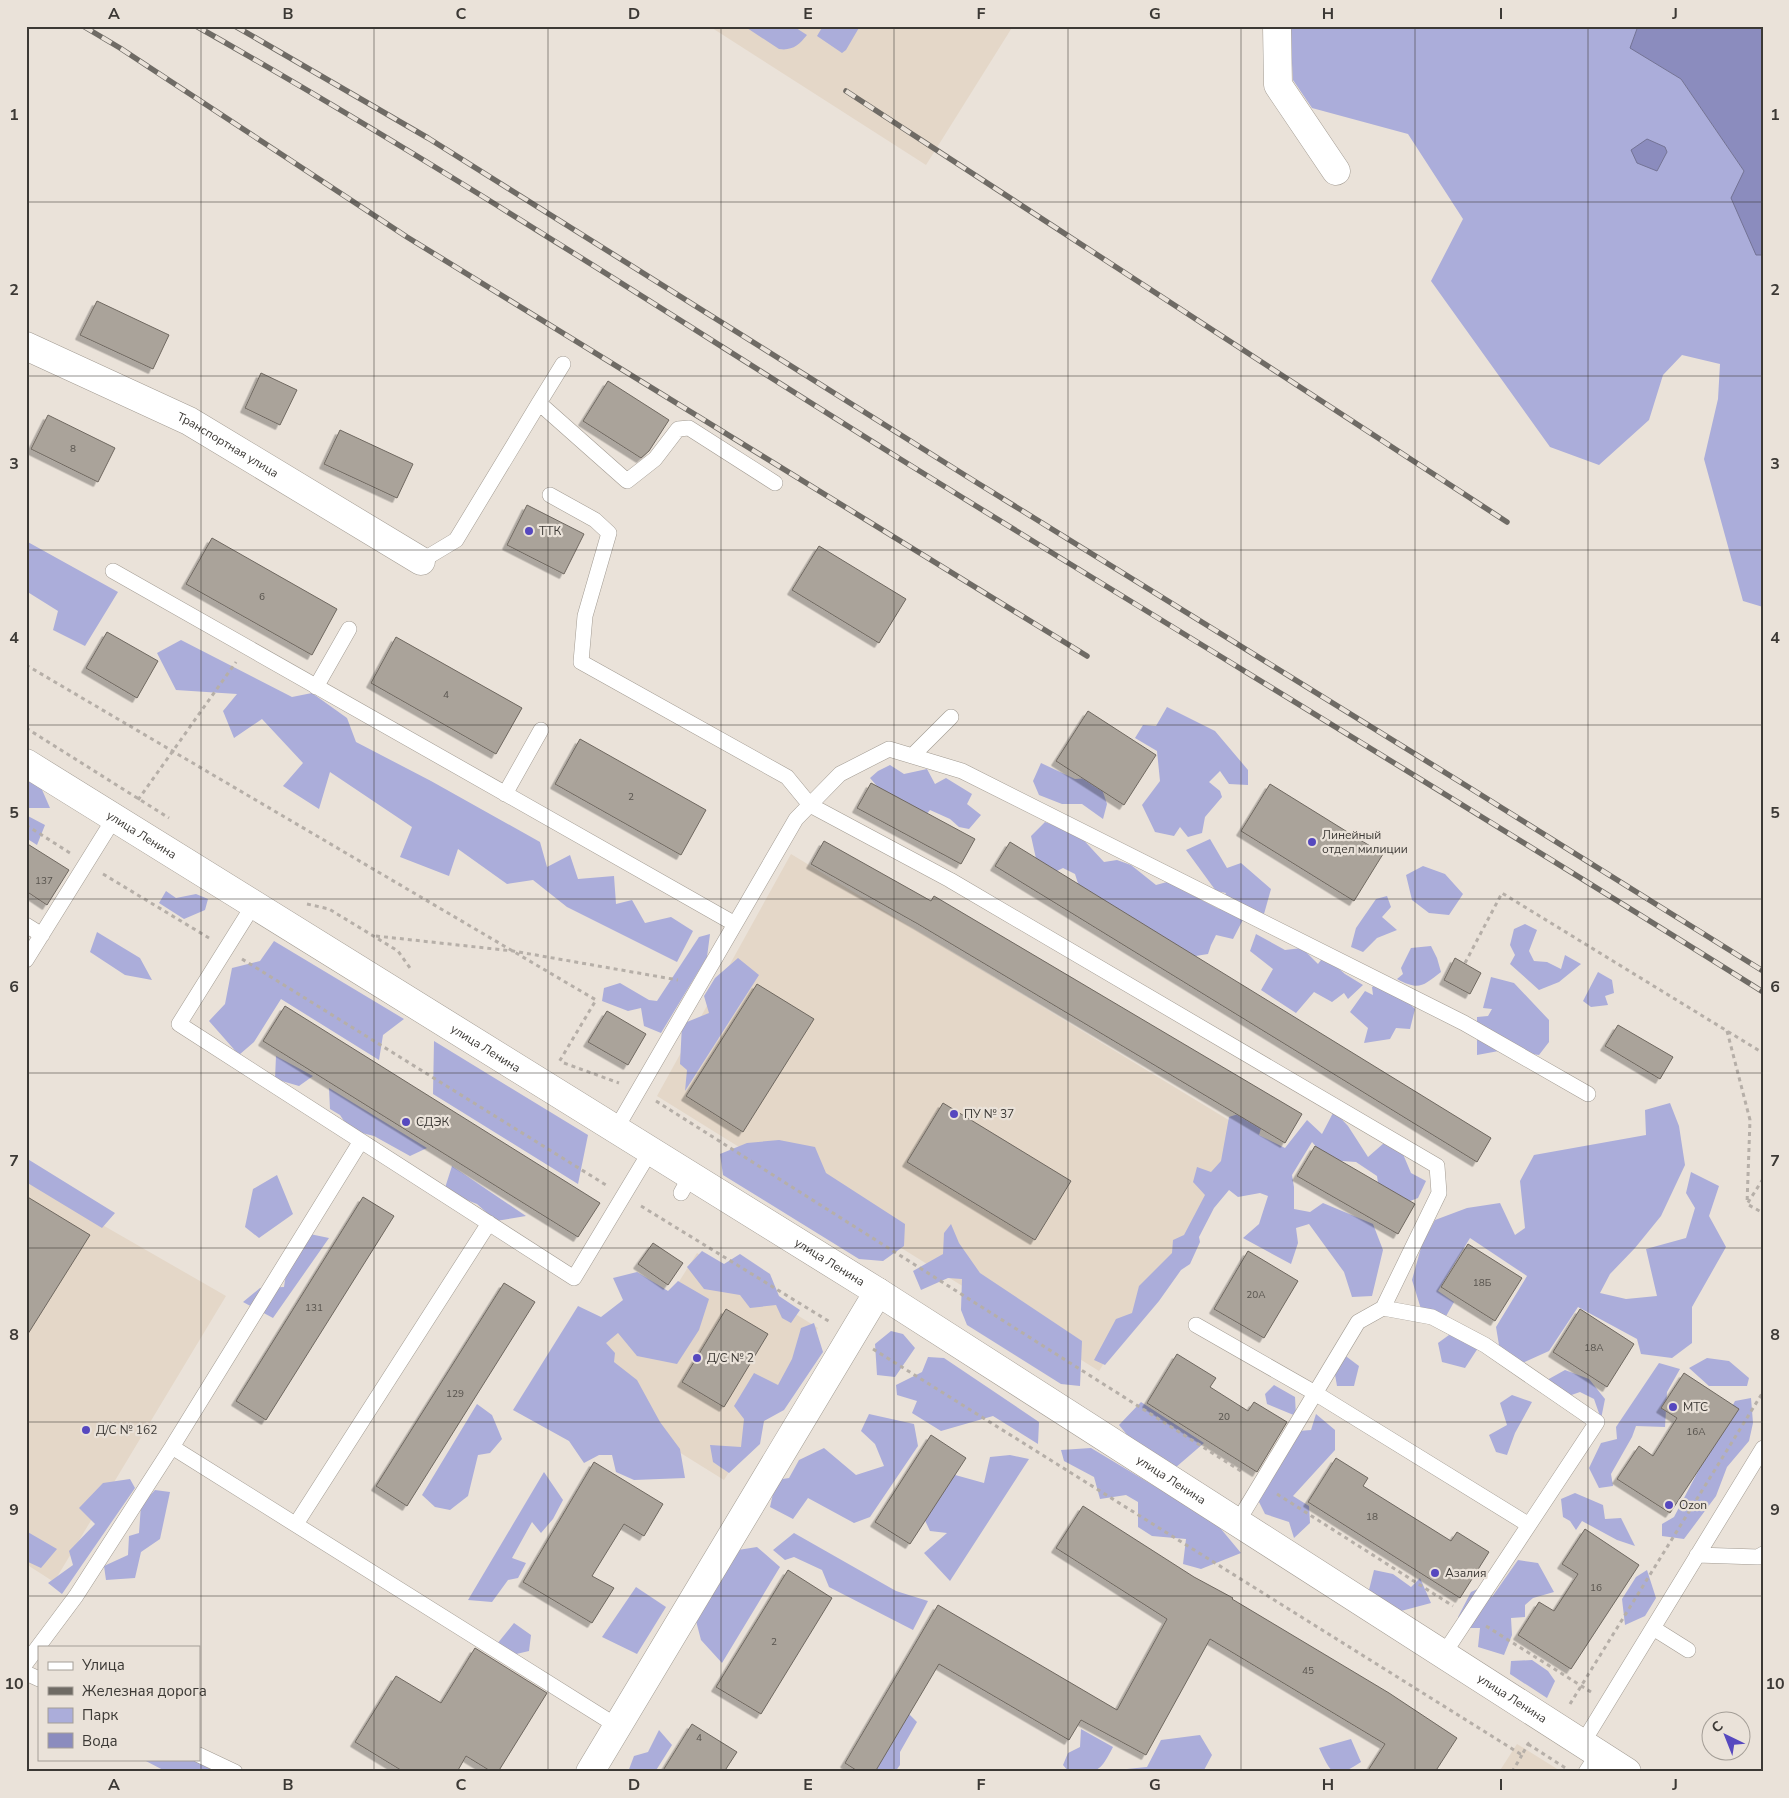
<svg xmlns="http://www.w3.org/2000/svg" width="1789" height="1798" font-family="'Nunito Sans',sans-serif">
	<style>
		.built { fill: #e4d7c8 }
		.green { fill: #abadda; fill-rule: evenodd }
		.water { fill: #8b8cbe; stroke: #737395 }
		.building { fill: #aaa39a; stroke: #6f6860; filter: url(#shadow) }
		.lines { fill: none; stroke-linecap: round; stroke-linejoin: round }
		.service-casing { stroke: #a29b92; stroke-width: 16 }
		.minor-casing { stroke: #a29b92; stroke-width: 29 }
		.secondary-casing { stroke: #a29b92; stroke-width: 29 }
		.path { stroke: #b6afa8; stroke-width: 3; stroke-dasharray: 4 4; stroke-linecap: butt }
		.service { stroke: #fff; stroke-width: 15 }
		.minor { stroke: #fff; stroke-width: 28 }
		.secondary { stroke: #fff; stroke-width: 28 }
		.rail-casing { stroke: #6f6b65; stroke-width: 5.5 }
		.rail { stroke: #eae2d9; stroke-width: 4; stroke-dasharray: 11; stroke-linecap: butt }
		.grid { fill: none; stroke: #3c3935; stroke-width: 1; stroke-opacity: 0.55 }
		.poi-dot { fill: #5648bf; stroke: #eae2d9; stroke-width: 2 }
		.labels { text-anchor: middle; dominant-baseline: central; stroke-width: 4.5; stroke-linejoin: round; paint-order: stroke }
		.number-label { font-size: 10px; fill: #58544e }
		.street-label { font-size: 12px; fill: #3c3935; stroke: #eae2d9 }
		.poi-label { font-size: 12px; fill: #3c3935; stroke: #eae2d9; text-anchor: start }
		.neatline { fill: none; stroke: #3c3935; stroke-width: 2 }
		.grid-label { font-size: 16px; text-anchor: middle; font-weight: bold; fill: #3c3935 }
	</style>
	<defs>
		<filter id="shadow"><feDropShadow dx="-4.5" dy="4.5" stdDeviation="0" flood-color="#0004"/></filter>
	</defs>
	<rect width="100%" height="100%" fill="#eae2d9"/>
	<path class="built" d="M709,26H1013L926,165Z
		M791,854L1250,1133L1099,1371L657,1096Z
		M26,1181L226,1296L54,1582L26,1564Z
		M697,1253L818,1328L724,1480L576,1388L644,1280L670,1296Z
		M1517,1744L1562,1772H1499Z"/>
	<path class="green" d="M744,26H793L807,35C799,45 792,51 779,49Z
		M823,26H860L846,50L842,53L817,36Z
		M1292,26H1638L1631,48L1681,79L1744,171L1756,255H1763V607L1743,601L1704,459L1718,399L1720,364L1682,355L1663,375L1649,420L1599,465L1550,447L1431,281L1463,219L1408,134L1312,108L1293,80L1290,30ZM1656,144L1665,147L1667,152L1657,171Z
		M26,541L118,592L85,646L53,630L58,611L26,591Z
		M181,640L292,697L312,693L347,718L356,742L431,781L540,842L547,867L570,855L578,879L614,876L616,904L632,900L645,923L671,917L693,931L677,962L567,907L533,880L507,884L458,849L449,876L400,857L412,827L330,772L319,809L283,786L303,763L262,719L234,738L223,711L237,694L176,690L157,653Z
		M1167,707L1215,731L1248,770V785L1229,784L1220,771L1209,782L1220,791L1222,797L1205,817L1202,833L1188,837L1180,827L1174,836L1155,832L1142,805L1160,781L1157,751L1135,738L1143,725L1156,726Z
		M1041,763L1075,779L1090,778L1100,783L1107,804L1103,819L1082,804H1062L1039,795L1033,781Z
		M890,765L904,774L927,769L935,784L946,778L972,794L967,804L981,815L969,829L959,827L950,819L930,810L924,817L882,792L870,778L878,771Z
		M26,770L36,776L50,808H26Z
		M26,815L45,825L37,845L26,838Z
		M1045,822L1078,834L1104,862L1117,860L1131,865L1156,885L1167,882L1219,909L1226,893L1216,891L1186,850L1210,839L1227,868L1241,863L1271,889L1264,914L1248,910L1233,939L1216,935L1211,945L1208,954L1183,958L1081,893L1075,874L1063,868L1047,876L1037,863L1031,836Z
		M1423,866L1445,874L1463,894L1449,915L1429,913L1412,900L1406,875Z
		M166,891L176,898L196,894L208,899L205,910L184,919L159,903Z
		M1387,896L1391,907L1382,917L1397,930L1377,938L1363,952L1351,947L1356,928L1376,899Z
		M1525,924L1537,930L1529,951L1534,961L1547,962L1561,969L1565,955L1581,964L1559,982L1539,990L1510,964L1515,955L1510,945L1514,929Z
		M97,932L140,958L152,980L125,975L90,952Z
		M710,934L707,957L661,1033L644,1026L641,1008L628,1011L602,1001L604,988L620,983L649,1000L657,1001L699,937Z
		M1256,934L1285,950L1302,948L1318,964L1324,956L1345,974L1363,985L1348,999L1344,993L1332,1002L1314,992L1296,1013L1261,990L1273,969L1250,951Z
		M274,941L404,1019L383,1035L379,1060L281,999L254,1042L239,1055L209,1021L225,1004L232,968L260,961Z
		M1431,946L1437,958L1441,972C1423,986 1419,991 1397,979L1403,974L1401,968L1411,948Z
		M738,958L759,975L685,1091L687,1070L680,1064L682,1024L709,1013L704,996L715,978Z
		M1598,972L1612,980L1614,993L1605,996L1608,1005L1591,1007L1583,1001Z
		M1491,977L1514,983L1549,1020V1042L1539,1055L1504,1050L1477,1055V1017L1488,1016L1492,1009L1483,1008Z
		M1386,980L1415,1009L1410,1029L1396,1028L1390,1039L1364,1043L1368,1028L1350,1012L1365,991L1373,995L1372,987Z
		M434,1041L588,1135L578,1184L433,1094Z
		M276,1056L313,1076L299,1086L275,1079Z
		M329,1088L427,1148L410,1156L374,1136L350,1130L340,1115L330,1109Z
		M1670,1103L1679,1126L1685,1165L1661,1216L1635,1248L1610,1274L1600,1293L1626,1299L1657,1296L1646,1249L1686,1238L1695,1208L1686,1193L1691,1172L1719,1186L1709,1216L1726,1247L1692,1307V1343L1672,1358L1641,1354L1637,1339L1578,1307L1549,1351L1518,1365L1500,1351L1496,1327L1527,1276L1470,1238L1438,1291L1454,1302L1445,1318L1421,1309L1412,1280L1422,1244L1435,1220L1467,1208L1500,1203L1515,1235L1525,1228L1520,1181L1534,1155L1646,1135L1645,1110Z
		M1247,1111L1263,1122L1259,1135L1285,1148L1307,1120L1322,1134L1334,1111L1348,1126L1368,1157L1384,1143L1400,1147L1411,1173L1426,1181L1418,1198L1405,1203L1379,1190L1377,1176L1356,1162L1328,1160L1312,1142L1292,1175L1294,1187V1209L1310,1212L1323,1203L1373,1224L1383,1250L1372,1296L1352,1297L1344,1272L1309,1224L1296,1228L1298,1243L1291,1264L1243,1238L1259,1224L1268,1196L1260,1193L1238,1197L1229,1190L1214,1208L1199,1237L1200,1242L1190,1264L1181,1270L1159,1301L1105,1365L1094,1360L1116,1319L1132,1313L1139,1286L1172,1253L1173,1240L1184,1235L1205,1195L1193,1182L1197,1167L1211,1172L1221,1161L1229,1117Z
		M779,1140L815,1147L826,1173L905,1224L904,1246L883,1261L859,1259L723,1175L720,1154L747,1143Z
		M26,1158L115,1213L102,1228L26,1182Z
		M452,1166L526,1216L496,1221L477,1204L444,1191Z
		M277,1175L293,1214L259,1238L245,1227L253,1189Z
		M951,1224L959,1243L980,1273L1082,1341L1080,1386L1061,1384L967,1325L961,1310L962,1279L948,1278L921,1290L913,1271L943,1254L944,1233Z
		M305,1233L329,1238L273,1318L243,1302L260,1288L284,1287L290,1248Z
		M702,1251L724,1264L740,1254L770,1274L779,1296L800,1310L791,1323L782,1318L776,1305L750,1308L740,1295L704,1289L687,1267Z
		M637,1272L668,1291L678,1281L709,1299L699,1330L677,1364L637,1356L618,1333L606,1343L615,1353L614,1362L637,1380L660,1422L680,1449L685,1478L634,1480L616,1472L612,1455H599L584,1463L569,1441L513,1410L578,1306L601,1317L623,1300L613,1278Z
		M814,1323L823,1352L784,1410L764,1421L760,1444L729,1473L713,1462L710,1445L741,1447L744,1419L734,1406L754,1373L778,1385L792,1359L801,1328Z
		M891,1331L903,1334L915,1348L895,1377L877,1375L875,1344Z
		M1449,1335L1464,1336L1478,1348L1465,1368L1442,1362L1438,1343Z
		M1343,1354L1359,1366L1354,1386H1337L1334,1369Z
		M928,1357L944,1358L1039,1422L1038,1444L993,1416L941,1431L912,1413L917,1401L897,1395L896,1385L922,1372Z
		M1707,1358L1729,1361L1749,1378L1747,1386H1709L1689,1368Z
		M1659,1363L1680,1369L1667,1392L1665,1427L1636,1426L1632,1437L1611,1474L1613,1486L1599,1488L1589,1468L1601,1443L1617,1439L1616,1427Z
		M1565,1370L1589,1379L1605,1399L1601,1419L1594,1399L1580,1392L1560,1399L1547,1380Z
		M1274,1385L1295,1397L1296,1416L1267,1404L1265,1394Z
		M1512,1395L1532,1402L1515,1433L1507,1455L1496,1452L1489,1435L1507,1425L1500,1403Z
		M1751,1398L1753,1423L1749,1441L1727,1467L1716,1496L1684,1539L1662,1536V1524L1674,1517L1735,1401Z
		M1141,1402L1204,1443L1175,1468L1133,1442L1119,1425Z
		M477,1404L492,1415L502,1439L490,1453L478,1455L468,1496L450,1510L435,1507L422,1495Z
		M869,1414L914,1424L918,1446L870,1517L854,1523L808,1498L793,1519L770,1507L776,1480L789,1478L799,1460L824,1448L856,1475L884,1466L875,1444L861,1431Z
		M1316,1414L1335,1430V1450L1293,1496L1309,1506L1310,1523L1294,1538L1289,1522L1265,1514L1256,1496L1287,1432L1311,1430Z
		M1091,1448L1216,1523L1241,1553L1201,1569L1183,1564L1186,1539L1152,1536L1138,1527V1502L1126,1495L1100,1499L1094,1477L1064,1461L1061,1450Z
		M1010,1455L1029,1459L950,1581L924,1553L947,1533L930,1531L921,1512L948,1473L984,1483L990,1457Z
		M544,1472L563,1500L553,1519L541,1533L532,1522L512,1558L526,1563L518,1578L508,1580L492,1602L468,1600Z
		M130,1479L135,1488L62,1594L48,1583L73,1565L69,1551L95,1524L79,1508L103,1483Z
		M155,1490L170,1492L160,1539L141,1552L135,1578L106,1580L104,1566L128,1555L129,1536L139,1533L141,1505Z
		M1575,1493L1603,1505L1605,1519L1621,1518L1635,1546L1617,1540L1582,1521L1576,1530L1570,1521L1563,1517L1561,1499Z
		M26,1531L57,1549L41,1568L26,1561Z
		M794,1533L896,1591L928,1601L913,1630L829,1587L822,1570L794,1557L785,1560L773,1550Z
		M757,1547L780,1567L722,1663L701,1640L695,1617L738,1550Z
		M1518,1560L1538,1563L1554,1592L1533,1598L1525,1605V1617L1511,1618L1512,1635L1504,1655L1478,1647L1480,1628H1465L1458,1617L1471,1592L1486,1585L1492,1597Z
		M1374,1570L1393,1574L1411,1587L1420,1578L1431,1603L1401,1611L1369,1590Z
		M1647,1570L1656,1598L1645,1616L1625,1625L1622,1599L1636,1577Z
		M636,1587L666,1607L637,1654L602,1637Z
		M514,1623L531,1635L529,1651L508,1656L497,1644Z
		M1532,1660L1548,1671L1555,1681L1547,1698L1510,1674L1511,1661Z
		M905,1710L917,1722L900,1752V1765L895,1772H876L875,1767Z
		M1081,1729L1113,1747C1099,1774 1098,1772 1069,1772L1063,1765L1068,1753L1080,1747Z
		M659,1730L672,1745L655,1772H628L634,1756L648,1752Z
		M1200,1735L1212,1755L1203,1772H1125L1127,1769L1147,1767L1161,1740Z
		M1351,1739L1361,1762C1333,1780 1332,1775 1319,1748Z
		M142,1759H192L201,1764L223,1762L242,1770V1772H167Z"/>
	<path class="water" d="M1638,26H1763V255H1756L1731,198L1744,171L1681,79L1630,48Z
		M1647,139L1665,147L1667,152L1657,171L1637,163L1631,150Z"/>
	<path class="building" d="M97,301L169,335L153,369L80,335Z
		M261,373L297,390L280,425L245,408Z
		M608,381L669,420L649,451L641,458L583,421Z
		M48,415L115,448L98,482L31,449Z
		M340,430L413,464L397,498L324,464Z
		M527,505L584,534L564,574L507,545Z
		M212,538L337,609L312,655L186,584Z
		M819,546L906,599L879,643L792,590Z
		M107,632L158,661L137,698L86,668Z
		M396,637L522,708L496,754L371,683Z
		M1088,711L1156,755L1124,805L1056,761Z
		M580,739L706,810L681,855L555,784Z
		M871,783L975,839L961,864L857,808Z
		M1270,784L1383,854L1354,901L1241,831Z
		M824,841L931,901L934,896L1302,1114L1285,1143L918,924L811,864Z
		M1010,842L1491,1138L1477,1162L995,866Z
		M26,843L69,870L47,905L26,891Z
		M1455,958L1481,973L1470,994L1444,980Z
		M757,984L814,1019L743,1132L686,1096Z
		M285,1006L600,1203L578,1237L263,1041Z
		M607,1011L646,1034L628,1065L588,1042Z
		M1618,1025L1673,1057L1660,1079L1605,1046Z
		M943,1103L1071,1181L1035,1240L907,1162Z
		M1315,1146L1415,1204L1398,1234L1297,1176Z
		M26,1196L90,1235L26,1337Z
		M363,1197L394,1216L266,1420L236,1401Z
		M653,1243L683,1263L668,1285L638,1264Z
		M1468,1244L1522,1278L1495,1321L1441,1287Z
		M1248,1251L1298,1281L1264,1338L1214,1309Z
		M504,1283L535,1302L407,1506L376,1486Z
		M726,1309L768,1334L724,1407L682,1382Z
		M1580,1309L1634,1344L1607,1387L1553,1352Z
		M1177,1354L1216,1378L1210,1387L1248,1411L1254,1402L1287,1422L1257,1472L1147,1403Z
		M1684,1373L1739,1409L1670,1513L1617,1479L1639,1446L1653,1456L1677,1418L1661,1408Z
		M931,1435L966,1458L910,1544L875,1522Z
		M1336,1458L1368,1478L1363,1486L1451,1541L1457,1532L1489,1552L1460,1598L1308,1502Z
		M594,1462L663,1504L644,1536L624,1524L592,1576L614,1588L592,1623L523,1582Z
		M1083,1506L1194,1577L1233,1598L1232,1599L1389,1693L1457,1738L1435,1772H1367L1385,1744L1210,1639L1146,1755L1081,1720L1069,1740L939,1664L875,1772H859L845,1763L938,1605L1117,1710L1167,1619L1056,1548Z
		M1585,1529L1639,1565L1571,1669L1518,1635L1539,1602L1554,1611L1578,1574L1562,1564Z
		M788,1570L832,1598L761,1714L716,1687Z
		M475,1648L547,1693L498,1772H492L466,1756L457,1772H404L355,1742L396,1676L441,1703Z
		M692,1724L737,1752L724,1772H662Z"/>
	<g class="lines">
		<g class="service-casing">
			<path id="service" d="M539,403L563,364
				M550,495L595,520L609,533L585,616L581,662L787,777L810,805L950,880L1437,1166L1439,1193L1383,1308
				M421,561L456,540L539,403L627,481L655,459L678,429L689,428L775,483
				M113,571L735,924
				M316,687L349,629
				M912,756L951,717
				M505,794L541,730
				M254,904L179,1024L574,1278L651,1150
				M26,925L42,935
				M26,960L115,817
				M616,1129L796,819L840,774L889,749L962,771L1464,1023L1588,1094
				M681,1193L691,1175
				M1196,1325L1315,1393L1529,1525
				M172,1447L361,1141
				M1237,1523L1358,1322L1383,1308L1432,1317L1485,1345L1597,1422L1443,1655
				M296,1524L489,1223
				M1697,1555L1758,1557L1763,1554
				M1653,1628L1688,1650
				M26,1663L76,1596L172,1447L617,1726
				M26,1673L39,1679
				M1582,1744L1763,1448
				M199,1755L235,1772
				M1586,1772L1598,1754"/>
		</g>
		<g class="minor-casing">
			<g id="minor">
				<path d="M1277,26L1278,85L1336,171"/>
				<path id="s1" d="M26,346L189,421L421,561"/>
				<path d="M590,1772L878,1292"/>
			</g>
		</g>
		<g class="secondary-casing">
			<g id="secondary">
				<path id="s2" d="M26,763L878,1292L1627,1772"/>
			</g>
		</g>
		<path class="path" d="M26,665L596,1000L559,1062
			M26,728L169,818
			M138,800L236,662
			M26,825L70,853
			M103,874L209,938
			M307,904L329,909L398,951L410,968
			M376,936L513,951L678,980
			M242,959L606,1185
			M1465,963L1502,893L1763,1053
			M1727,1031L1750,1120L1747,1204
			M564,1063L619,1083
			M656,1101L1244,1473
			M1763,1179L1747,1204L1763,1213
			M641,1206L830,1322
			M873,1349L1522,1755L1528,1744L1530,1742
			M1277,1494L1453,1606
			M1486,1626L1591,1692
			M1570,1704L1763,1392
			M1528,1744L1567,1769
			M1512,1772L1522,1755"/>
		<use href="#service" class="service"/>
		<use href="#minor" class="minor"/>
		<use href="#secondary" class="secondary"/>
		<g class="rail-casing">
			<path id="rail" d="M83,26L120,48L407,237L1087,656
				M196,26C435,161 665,312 897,457C1185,636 1476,811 1763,992
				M235,26L428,138L971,479L1470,788L1763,971
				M846,91L1507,522"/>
		</g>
		<use href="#rail" class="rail"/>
	</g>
	<path class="grid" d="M201,26V1772M374,26V1772M548,26V1772M721,26V1772M894,26V1772M1068,26V1772M1241,26V1772M1415,26V1772M1588,26V1772M26,202H1763M26,376H1763M26,550H1763M26,725H1763M26,899H1763M26,1073H1763M26,1248H1763M26,1422H1763M26,1596H1763"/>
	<g class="poi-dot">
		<circle cx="529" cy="531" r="5"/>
		<circle cx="1312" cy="842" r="5"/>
		<circle cx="954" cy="1114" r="5"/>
		<circle cx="406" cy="1122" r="5"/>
		<circle cx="697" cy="1358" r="5"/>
		<circle cx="1673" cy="1407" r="5"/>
		<circle cx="86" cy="1430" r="5"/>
		<circle cx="1669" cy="1505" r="5"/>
		<circle cx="1435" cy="1573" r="5"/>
	</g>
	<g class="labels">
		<g class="number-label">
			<text x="73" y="449">8</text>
			<text x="262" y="597">6</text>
			<text x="446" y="695">4</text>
			<text x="631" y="797">2</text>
			<text x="44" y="881">137</text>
			<text x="1482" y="1283">18Б</text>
			<text x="1256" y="1295">20А</text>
			<text x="314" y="1308">131</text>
			<text x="1594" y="1348">18А</text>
			<text x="455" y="1394">129</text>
			<text x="1224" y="1417">20</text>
			<text x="1696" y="1432">16А</text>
			<text x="1372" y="1517">18</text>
			<text x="1596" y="1588">16</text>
			<text x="774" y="1642">2</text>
			<text x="1308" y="1671">45</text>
			<text x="699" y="1738">4</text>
		</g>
		<g class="street-label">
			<text stroke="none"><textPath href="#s1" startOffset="225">Транспортная улица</textPath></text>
			<text stroke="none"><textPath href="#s2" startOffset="136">улица Ленина</textPath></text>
			<text stroke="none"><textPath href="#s2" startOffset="541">улица Ленина</textPath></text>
			<text stroke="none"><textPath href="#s2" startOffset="946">улица Ленина</textPath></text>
			<text stroke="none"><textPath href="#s2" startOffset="1351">улица Ленина</textPath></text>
			<text stroke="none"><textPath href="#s2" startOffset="1756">улица Ленина</textPath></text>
		</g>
		<g class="poi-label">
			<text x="539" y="531">ТТК</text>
			<text x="1322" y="835">Линейный<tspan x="1322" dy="14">отдел милиции</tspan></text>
			<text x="964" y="1114">ПУ № 37</text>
			<text x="416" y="1122">СДЭК</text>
			<text x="707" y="1358">Д/С № 2</text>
			<text x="1683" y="1407">МТС</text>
			<text x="96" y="1430">Д/С № 162</text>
			<text x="1679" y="1505">Ozon</text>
			<text x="1445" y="1573">Азалия</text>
		</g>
	</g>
	<rect width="1789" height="1798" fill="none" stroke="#eae2d9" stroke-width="55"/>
	<rect x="38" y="1646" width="162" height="115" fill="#eae2d9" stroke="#a49e97"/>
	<rect x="48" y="1662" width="25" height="8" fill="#ffffff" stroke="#a49e97"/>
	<text x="82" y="1670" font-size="15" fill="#3c3935">Улица</text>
	<rect x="48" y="1687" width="25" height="8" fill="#6f6b65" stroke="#a49e97"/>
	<text x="82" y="1696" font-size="15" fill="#3c3935">Железная дорога</text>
	<rect x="48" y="1708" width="25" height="15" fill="#abadda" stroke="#a49e97"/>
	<text x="82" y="1720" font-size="15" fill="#3c3935">Парк</text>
	<rect x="48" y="1733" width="25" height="15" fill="#8b8cbe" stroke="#a49e97"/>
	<text x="82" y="1746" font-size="15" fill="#3c3935">Вода</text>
	<g transform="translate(1726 1736) rotate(317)"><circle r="24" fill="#eae2d9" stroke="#a49e97"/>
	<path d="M0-4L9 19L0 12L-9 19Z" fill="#5648bf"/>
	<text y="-8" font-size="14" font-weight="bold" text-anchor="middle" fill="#3c3935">С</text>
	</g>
	<rect x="28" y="28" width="1734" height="1742" class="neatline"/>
	<g class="grid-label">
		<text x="114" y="19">A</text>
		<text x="288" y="19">B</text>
		<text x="461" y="19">C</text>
		<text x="634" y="19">D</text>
		<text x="808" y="19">E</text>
		<text x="981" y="19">F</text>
		<text x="1155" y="19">G</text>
		<text x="1328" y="19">H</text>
		<text x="1501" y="19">I</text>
		<text x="1675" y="19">J</text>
		<text x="14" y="120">1</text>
		<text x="1775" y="120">1</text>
		<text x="14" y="295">2</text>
		<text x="1775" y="295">2</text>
		<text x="14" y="469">3</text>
		<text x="1775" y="469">3</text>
		<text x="14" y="643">4</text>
		<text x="1775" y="643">4</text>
		<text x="14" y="818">5</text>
		<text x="1775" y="818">5</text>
		<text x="14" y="992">6</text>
		<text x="1775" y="992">6</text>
		<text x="14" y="1166">7</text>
		<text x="1775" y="1166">7</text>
		<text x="14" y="1340">8</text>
		<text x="1775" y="1340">8</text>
		<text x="14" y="1515">9</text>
		<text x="1775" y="1515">9</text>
		<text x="14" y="1689">10</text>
		<text x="1775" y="1689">10</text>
		<text x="114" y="1790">A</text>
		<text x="288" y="1790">B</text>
		<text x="461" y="1790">C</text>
		<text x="634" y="1790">D</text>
		<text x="808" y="1790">E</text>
		<text x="981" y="1790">F</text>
		<text x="1155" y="1790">G</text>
		<text x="1328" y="1790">H</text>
		<text x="1501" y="1790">I</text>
		<text x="1675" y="1790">J</text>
	</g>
</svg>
